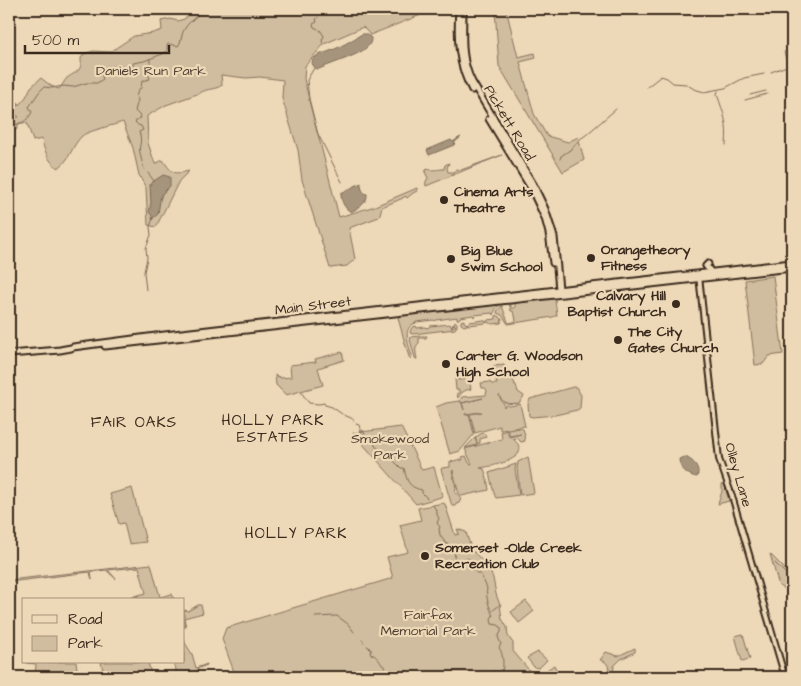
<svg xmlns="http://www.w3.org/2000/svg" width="801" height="686" font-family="'Architects Daughter',sans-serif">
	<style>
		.green { fill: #d0bc9e; stroke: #86735e }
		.water { fill: #a7947b; stroke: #7c6a56 }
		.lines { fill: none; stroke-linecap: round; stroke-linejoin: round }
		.stream { stroke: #7c6a56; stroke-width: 1 }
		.secondary-casing { stroke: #3b2a1e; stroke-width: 8 }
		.primary-casing { stroke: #3b2a1e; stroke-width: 9 }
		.secondary { stroke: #edd8b7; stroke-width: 4 }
		.primary { stroke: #edd8b7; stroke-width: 5 }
		.poi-dot { fill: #3b2a1e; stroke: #edd8b7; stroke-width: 2 }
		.labels { text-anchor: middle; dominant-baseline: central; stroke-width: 4.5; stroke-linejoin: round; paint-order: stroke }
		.park-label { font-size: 14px; fill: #514031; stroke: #edd8b7 }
		.street-label { font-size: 14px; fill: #3b2a1e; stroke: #edd8b7 }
		.poi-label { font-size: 14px; font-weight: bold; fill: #3b2a1e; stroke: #edd8b7; text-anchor: start }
		.neighbourhood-label { font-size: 15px; letter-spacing: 1px; fill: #3b2a1e; stroke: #edd8b7 }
	</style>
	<rect width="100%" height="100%" fill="#edd8b7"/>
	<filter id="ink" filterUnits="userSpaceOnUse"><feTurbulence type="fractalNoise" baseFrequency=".02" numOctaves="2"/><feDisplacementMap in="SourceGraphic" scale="10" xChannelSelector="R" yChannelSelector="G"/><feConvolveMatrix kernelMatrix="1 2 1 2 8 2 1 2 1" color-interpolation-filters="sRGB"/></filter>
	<g filter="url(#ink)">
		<path class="green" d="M191,9H436L370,35L363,27L324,44L305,66L304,79L339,217L375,206L417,188V191L413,193L407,198L405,196L403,198L382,207L379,217L349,228L355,259L347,266L330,268L302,180L298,150L282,98L283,80L260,77L246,78L221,75L222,85C216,90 207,88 200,93L166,105L147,116L148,143L155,164L163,160C172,173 173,175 189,171L179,181L156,227L148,225L146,188L139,175L133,148L123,122C115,125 87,131 82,136C72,145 69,162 58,168C49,163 43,148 42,139L33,141L27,123H19L17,129L12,132H9V118L19,117L9,108V99L10,97L19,103L17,107L26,97L31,87L41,78L51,86L59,89C62,86 64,81 67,78C76,71 82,73 81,58L84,54L93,51L110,52L134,36L153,33L162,30L161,21L170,19L178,21L184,19L187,17Z
			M495,9H506L518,57L535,53L536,58L520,62L534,114L547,136L568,142L578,137L584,160L563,172L499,66Z
			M792,49V77H791L784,52Z
			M502,155L426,186C425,183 426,181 428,178L425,172L427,169C433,171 438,169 444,169L445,165L449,163L447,168L448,172H454L456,169L461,170Z
			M773,276L783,354L769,356L763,364L755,365L745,280Z
			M554,298L555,300L557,315L553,317L508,324L502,315L497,313V311L502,306L508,322L510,323L516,321L515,315H514L513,311H511L510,308H515V304H511V307H510L509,304C499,305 497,305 493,315L492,313L475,315L474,317L473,315L460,317L459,319H457V317L436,320L435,321L434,320L416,322V323C401,327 409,346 412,356L410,359L409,357C405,344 402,332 398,318L400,316Z
			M497,315L502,319L501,323L493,324L486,322V323L468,325L467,324V325L464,326L461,324V321L464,320V322L467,324L469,322L484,320L486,322L488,320L496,319V316Z
			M455,321L457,323V326L455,329L413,334L410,333L411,329L413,327L416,326L417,328L425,327L428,328L430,326L450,324L452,328V326H456L454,324L452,325L454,324Z
			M420,336H427L426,338H419V343C414,347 416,353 417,359H416L415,358L410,340L411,337Z
			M342,352L344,360L318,368L323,385L286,395L276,385L275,375L281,378L291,377L290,365L316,362L315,359Z
			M504,365L506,377L505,378L507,377V374L515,383L514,384L516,385L518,392L524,396L519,403C508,404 504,405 499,395L501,400L504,404V407L506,405L510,406L520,404L525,426L502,430H500V426L475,433L470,414L482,412L465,414V415L469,414L474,434L460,451L450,454L436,407L446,403L459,401L462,403L464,410L462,403L483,398L462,403L460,400L462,397L486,395L487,390L485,388H482L481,383L490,382L491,384H497L495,373H497V371H495L494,366Z
			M458,378V380L469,379L471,389C464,390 461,393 458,398L457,393H460L459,390H456L455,379Z
			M573,387H576L581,395L580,408L577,410L555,415L532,417L529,416L528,404L530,399Z
			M401,427L422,470L434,467L442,495L441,497L416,504L353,433Z
			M520,428L523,429L525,435L524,436L525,441L521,442L517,438L513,439C536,458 493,466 480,468L484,469C487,476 488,483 489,490L461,496L458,491L453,470L452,471L456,488L455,493L458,494L461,499L459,503L456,504V506H452L441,469L442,468L450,467V462L461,459V461L463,459L462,457L466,456L469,463L472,464L465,449L502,439L501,432L507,430L509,437L521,434L510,436L508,430Z
			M482,433L485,434L486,437L480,439V443L478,444L475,438L477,445L465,448L476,437Z
			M528,457L534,493L520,495L517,468L518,462Z
			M516,464L515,469L519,495L496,498C493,492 491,480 489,473Z
			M724,483L729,501L718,504L722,491V484Z
			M132,488L146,542L129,544L124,523L119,524L110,494Z
			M443,503L445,504L455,535L459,534L457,529L466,532L472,552H474L488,567L493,578L496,594L500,605L502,619L507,627L508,636L513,643V651L528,669L537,677L554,665L560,677H236L222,639L226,628L393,578L387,557L408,552L400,525L421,520L418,508Z
			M770,554L792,576V592L779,586Z
			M151,564L160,597L172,594L174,600H138V596L127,599V598L146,593L139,567L108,570L116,579L106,570L91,572L92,580L90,572L9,582V580Z
			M526,601L534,611L519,623L511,612Z
			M198,605H201L203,613L184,618L186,627H184V610L188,611Z
			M743,634L750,659L742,661L735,636Z
			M184,638L185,643L192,654L196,668L207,664V665L197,669L200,677H176V670L174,662H184Z
			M635,648V652L621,659L614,666L613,677H609C610,670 609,661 600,660L606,652L618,656Z
			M538,652L547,660L539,668L534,667L527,658Z
			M26,662H76L78,675L65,673L50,677H35L36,664L26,663Z
			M101,662H148L151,674L162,672V673L152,676L151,677H95L104,674Z"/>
		<path class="water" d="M362,34H367L371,38C371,42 370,45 366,48C359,55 330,64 319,69H317C312,66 310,61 315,57C319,54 326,53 330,51C341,47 352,40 362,34Z
			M461,137L455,142L454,145L429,155L427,150L451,140L453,142L457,139Z
			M163,175L170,177V186L162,194L160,200L158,214L152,219V216L149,212L151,203L150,185L151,183Z
			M361,183C361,187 362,193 367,194C368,203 358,208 351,212C344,208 341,201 341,193Z
			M685,457C693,460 701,468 697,477C688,476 679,468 679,459Z"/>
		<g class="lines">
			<path class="stream" d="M318,29L314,27L313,24L317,22L316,19L318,17
				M320,30L324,36L322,40L323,45
				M314,68L307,80L309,100L317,132L342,182
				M771,72L792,64
				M647,87L661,76L667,78L673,83L686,84L694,89L704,92L725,88L744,78L764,74
				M718,91L717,94C724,115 728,122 726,145
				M750,95L766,91
				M745,100L767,94
				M9,125C20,125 27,122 32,112L29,107L39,92L44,87L52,88L63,86L73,87L86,83H97L103,79L101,73L103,71L107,72L110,67L112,66L114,67C120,64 126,70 133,68V63L144,61L165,53L167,51V46L168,44L178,46C182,41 181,35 184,30C188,22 198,15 205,9
				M560,159L561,156L570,150L580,139L586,135L616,109
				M144,169C143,165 140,155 140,153C138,145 143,142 139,132L143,130L141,126L138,125L135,122L137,120L139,119L140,116L135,111L138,100L136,96L139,89L141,88L142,81L150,79C144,67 151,71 150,59
				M148,173L154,181
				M146,290L144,272L147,258L146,248L151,235L150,227L153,218
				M301,392L309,403L319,404L324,403L325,405L332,407L342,414
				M344,415L351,418L355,421
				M356,424L359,425L361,432L363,430L366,437H368L373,441L376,447L388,455L401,468H404C407,481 408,487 422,490V493L427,498
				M433,505L437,512V515L439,518L437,523L440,527L439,529L440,535L446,544H449L450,546L449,550L453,551L455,553L454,557L457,562L463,563L464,560L468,558C471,560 472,564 471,568L477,573L481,575L487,588C485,597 490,608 493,616L491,618L492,624L498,625L501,627V632L498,637L501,644L499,648C503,652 504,666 502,671L505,677
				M775,563L789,577L791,581H792
				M492,611L501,604
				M315,617L337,616L348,624L354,632
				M362,640L364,642
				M367,646L369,647L370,650H372L370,652L371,654C376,655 380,661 382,665L384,666L391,677
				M462,677L468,673C474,675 479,675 485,672L488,674L493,671L498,672L502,669"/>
			<g class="secondary-casing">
				<path id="secondary" d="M699,276L719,459L732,496L785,677
					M9,621L10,631L9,644"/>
			</g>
			<g class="primary-casing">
				<path id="primary" d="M459,9C457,37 458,66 472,90
					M463,9C463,34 460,59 472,82L533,184L545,209L554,237L559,289L558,292
					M489,119L531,188L545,218L549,233L553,263
					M708,264L706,266L711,272
					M105,346L792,268
					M9,354L60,350L71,348L73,347L156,336L792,263"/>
			</g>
			<use href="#secondary" class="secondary"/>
			<use href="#primary" class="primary"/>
		</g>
	</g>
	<g class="poi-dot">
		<circle cx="444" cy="200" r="5"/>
		<circle cx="591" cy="258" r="5"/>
		<circle cx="451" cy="259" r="5"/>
		<circle cx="676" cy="304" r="5"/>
		<circle cx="618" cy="340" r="5"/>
		<circle cx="446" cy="364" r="5"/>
		<circle cx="425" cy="556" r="5"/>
	</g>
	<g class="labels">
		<g class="park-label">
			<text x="151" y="71">Daniels Run Park</text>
			<text x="390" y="439">Smokewood<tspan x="390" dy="16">Park</tspan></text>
			<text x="428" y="615">Fairfax<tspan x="428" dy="16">Memorial Park</tspan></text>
		</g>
		<g class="street-label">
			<text transform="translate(509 123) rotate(59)">Pickett Road</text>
			<text transform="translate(313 306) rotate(-7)">Main Street</text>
			<text transform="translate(738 475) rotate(74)">Olley Lane</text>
		</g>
		<g class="poi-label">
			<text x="454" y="192">Cinema Arts<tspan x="454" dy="16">Theatre</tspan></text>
			<text x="601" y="250">Orangetheory<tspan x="601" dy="16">Fitness</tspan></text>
			<text x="461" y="251">Big Blue<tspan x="461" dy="16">Swim School</tspan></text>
			<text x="666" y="296" text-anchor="end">Calvary Hill<tspan x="666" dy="16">Baptist Church</tspan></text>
			<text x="628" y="332">The City<tspan x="628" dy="16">Gates Church</tspan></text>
			<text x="456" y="356">Carter G. Woodson<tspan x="456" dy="16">High School</tspan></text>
			<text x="435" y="548">Somerset –Olde Creek<tspan x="435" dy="16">Recreation Club</tspan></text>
		</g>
		<g class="neighbourhood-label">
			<text x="273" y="420">HOLLY PARK<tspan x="273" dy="17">ESTATES</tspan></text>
			<text x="134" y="422">FAIR OAKS</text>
			<text x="296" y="533">HOLLY PARK</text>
		</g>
	</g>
	<rect width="801" height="686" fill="none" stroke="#edd8b7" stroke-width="30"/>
	<rect x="15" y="15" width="771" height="656" fill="none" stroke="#3b2a1e" stroke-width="2" filter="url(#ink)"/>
	<rect x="22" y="598" width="162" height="65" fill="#edd8b7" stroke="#a6927a"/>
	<rect x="32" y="615" width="25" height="8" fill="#edd8b7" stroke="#a6927a"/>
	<text x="68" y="624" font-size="15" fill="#3b2a1e">Road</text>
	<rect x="32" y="636" width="25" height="15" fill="#d0bc9e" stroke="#a6927a"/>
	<text x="68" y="648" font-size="15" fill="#3b2a1e">Park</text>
	<path d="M25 45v8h144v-8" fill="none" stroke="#3b2a1e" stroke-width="2.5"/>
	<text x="32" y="45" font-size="15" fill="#3b2a1e" stroke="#edd8b7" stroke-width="4" paint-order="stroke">500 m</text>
</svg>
